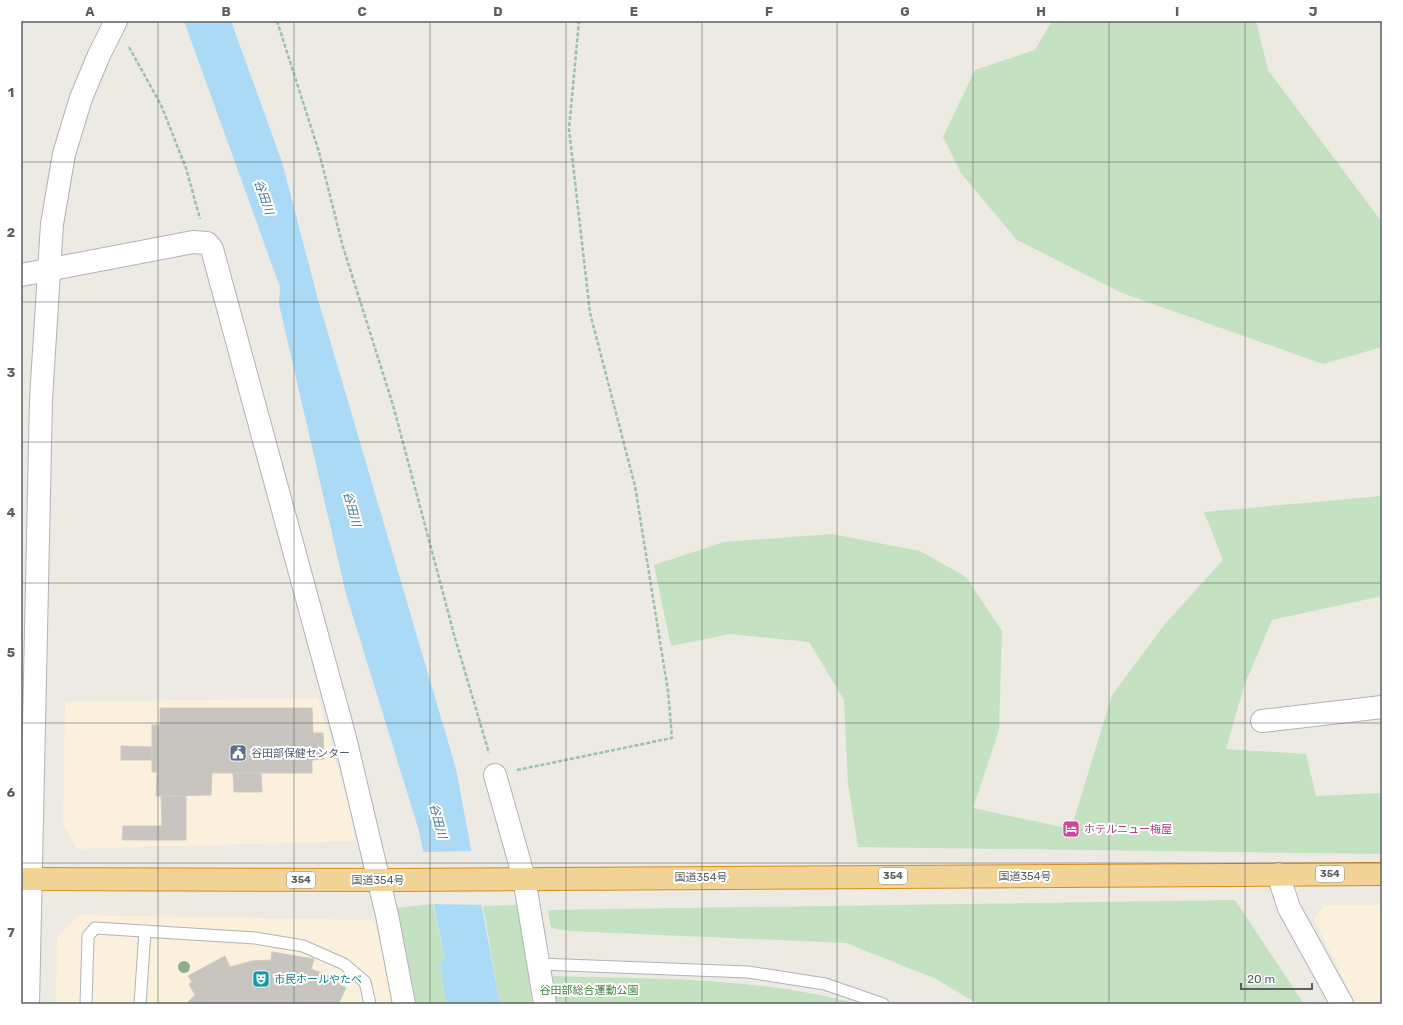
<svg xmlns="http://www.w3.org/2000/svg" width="1403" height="1025" font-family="Rubik,'Noto Sans JP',sans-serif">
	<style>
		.commercial { fill: #faf0db }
		.green { fill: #c4e1c2 }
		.water { fill: #aadaf6 }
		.pier { fill: #eceae3 }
		.building { fill: #c8c5c0; stroke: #d0cbc2 }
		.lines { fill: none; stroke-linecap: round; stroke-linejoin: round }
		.lane-casing { stroke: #b0b4b7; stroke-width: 13 }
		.street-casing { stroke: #b0b4b7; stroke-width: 24 }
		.secondary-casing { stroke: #b0b3b7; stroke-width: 24 }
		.highway-casing { stroke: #d88e18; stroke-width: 24 }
		.path { stroke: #9cc2a4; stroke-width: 2.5; stroke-dasharray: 4 2; stroke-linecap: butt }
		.lane { stroke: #fff; stroke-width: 11 }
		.street { stroke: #fff; stroke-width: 22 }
		.secondary { stroke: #fff; stroke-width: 22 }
		.highway { stroke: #f1d395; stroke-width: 22 }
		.tree { fill: #8daf88 }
		.grid { fill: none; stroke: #5b5f62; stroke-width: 1; stroke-opacity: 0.55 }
		.labels { text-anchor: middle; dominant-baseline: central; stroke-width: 4; stroke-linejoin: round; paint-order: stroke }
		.shield { fill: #fff; stroke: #8c8f91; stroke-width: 1 }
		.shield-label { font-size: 10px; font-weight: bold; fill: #5b5f62 }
		.service-label { font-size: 11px; fill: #4e5e75; stroke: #fff; text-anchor: start }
		.hotel-label { font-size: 11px; fill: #b23c85; stroke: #fff; text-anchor: start }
		.street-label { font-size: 11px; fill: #5b5f62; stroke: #fff }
		.culture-label { font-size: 11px; fill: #0d838f; stroke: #fff; text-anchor: start }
		.park-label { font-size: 11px; fill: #3f7f3d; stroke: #fff }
		.water-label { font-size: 12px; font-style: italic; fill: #46779d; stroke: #fff }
		.neatline { fill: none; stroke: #5b5f62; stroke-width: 1.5 }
		.grid-label { font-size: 13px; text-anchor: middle; font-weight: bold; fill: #5b5f62 }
	</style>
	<rect width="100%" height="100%" fill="#eceae3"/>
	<path class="commercial" d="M318,698L348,803L356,841L77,849L63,826L65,702Z
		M1324,905H1382V1004H1356L1314,920Z
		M78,915L374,920L395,1004H56L57,937Z"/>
	<path class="green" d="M1052,21H1256L1268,70L1382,222V347L1323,364L1122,293L1017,240L961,173L943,137L975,70L1035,50Z
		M1382,496V596L1272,620L1244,686L1226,749L1306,754L1316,796L1382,793V854L858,847L848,784L844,700L809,642L730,634L671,646L654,565L724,542L832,534L920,551L966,577L1002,631L999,730L973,808L1071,829L1112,695L1165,624L1223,560L1204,512Z
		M1235,900L1304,1004H978L936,979L846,943L571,931L551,928L548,910Z
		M433,904L445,962H440L446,1004H415L396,908Z
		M519,905L532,1004H500L483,906Z
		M553,976C655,979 758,977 858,1004H556Z"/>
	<path class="water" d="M184,21H231L282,162L317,296L456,769L500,1004H446L440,962L445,961L419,831L346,594L279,304L280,287Z"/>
	<path class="pier" d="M474,851L484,905L431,904L421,852Z"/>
	<path class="building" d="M160,708H312L313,733H323L324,759L312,760V773H212L211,795L156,796L157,772H152V725H160Z
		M121,746L152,747V760H121Z
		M233,773H261L262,792H234Z
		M161,796H186V840H122L123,826H162Z
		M272,952L314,959L311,969L325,974L346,988L339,1003L341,1004H195V995L189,984L192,982L188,976L225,956L230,967L252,961L271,960Z
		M195,995V1004H186Z"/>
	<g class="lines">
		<g class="lane-casing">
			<path id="lane" d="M539,964L748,972L825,984L883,1004
				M86,1004L88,936L95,928L255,938L303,946L344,964L365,982L370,1004
				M140,1004L145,931"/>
		</g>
		<g class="street-casing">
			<path id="street" d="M21,275L193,242L207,243L212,249L345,738L387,915L404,1004
				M1262,721L1382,707
				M495,775L524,878L545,1004
				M1278,874L1289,908L1342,1004"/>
		</g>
		<g class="secondary-casing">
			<path id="secondary" d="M28,1004L41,399L52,224L64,154L81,98L99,55L116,21"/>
		</g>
		<g class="highway-casing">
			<path id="highway" d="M21,879L393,880L1382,874"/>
		</g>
		<path class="path" d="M277,21L319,152L343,247L393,405L455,638L489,753
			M129,47L161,105L186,168L200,219
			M517,770L672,738L668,691L635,486L590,313L569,129L579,21"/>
		<use href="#lane" class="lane"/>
		<use href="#street" class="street"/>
		<use href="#secondary" class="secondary"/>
		<use href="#highway" class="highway"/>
	</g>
	<circle class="tree" cx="184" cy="967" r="6"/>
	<path class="grid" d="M158,21V1004M294,21V1004M430,21V1004M566,21V1004M702,21V1004M837,21V1004M973,21V1004M1109,21V1004M1245,21V1004M21,162H1382M21,302H1382M21,442H1382M21,583H1382M21,723H1382M21,863H1382"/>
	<defs>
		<g id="civic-square" transform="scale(0.9)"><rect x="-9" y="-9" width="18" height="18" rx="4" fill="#5c6f8a" stroke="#fff"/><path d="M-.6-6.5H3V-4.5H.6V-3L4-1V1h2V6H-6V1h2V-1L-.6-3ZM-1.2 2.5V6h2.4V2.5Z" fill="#fff"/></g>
		<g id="hotel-square" transform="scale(0.9)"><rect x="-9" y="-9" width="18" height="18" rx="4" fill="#d1479c" stroke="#fff"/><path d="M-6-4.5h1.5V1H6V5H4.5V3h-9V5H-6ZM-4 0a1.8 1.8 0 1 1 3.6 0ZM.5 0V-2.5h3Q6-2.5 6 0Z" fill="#fff"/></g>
		<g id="theatre-square" transform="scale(0.9)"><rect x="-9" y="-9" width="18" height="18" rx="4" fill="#0f9aa8" stroke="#fff"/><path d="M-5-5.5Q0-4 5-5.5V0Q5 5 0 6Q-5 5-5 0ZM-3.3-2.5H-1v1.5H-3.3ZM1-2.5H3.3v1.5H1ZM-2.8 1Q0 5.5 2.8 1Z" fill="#fff"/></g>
	</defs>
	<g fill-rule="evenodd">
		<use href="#civic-square" x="238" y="753"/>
		<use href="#hotel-square" x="1071" y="829"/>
		<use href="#theatre-square" x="261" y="979"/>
	</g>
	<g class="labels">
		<g class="shield">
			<rect x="1316" y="866" width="28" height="16" rx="3"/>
			<rect x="879" y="868" width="28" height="16" rx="3"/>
			<rect x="287" y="872" width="28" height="16" rx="3"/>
		</g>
		<g class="shield-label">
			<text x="1330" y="874">354</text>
			<text x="893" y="876">354</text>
			<text x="301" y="880">354</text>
		</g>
		<g class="service-label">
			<text x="251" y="753">谷田部保健センター</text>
		</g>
		<g class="hotel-label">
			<text x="1084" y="829">ホテルニュー梅屋</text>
		</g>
		<g class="street-label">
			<text x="1025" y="876">国道354号</text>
			<text x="701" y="877">国道354号</text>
			<text x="378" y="880">国道354号</text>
		</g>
		<g class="culture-label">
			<text x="274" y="979">市民ホールやたべ</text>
		</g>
		<g class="park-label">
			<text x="589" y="990">谷田部総合運動公園</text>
		</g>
		<g class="water-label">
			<text transform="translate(264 197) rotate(71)">谷田川</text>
			<text transform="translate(352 509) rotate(75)">谷田川</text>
			<text transform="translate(438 821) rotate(75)">谷田川</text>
		</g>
	</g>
	<rect width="1403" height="1025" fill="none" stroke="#ffffff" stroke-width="44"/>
	<path d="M1241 983v6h71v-6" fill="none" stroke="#5b5f62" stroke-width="2"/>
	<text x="1247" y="983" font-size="12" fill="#5b5f62" stroke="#ffffff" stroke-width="3" paint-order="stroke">20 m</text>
	<rect x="22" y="22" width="1359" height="981" class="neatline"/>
	<g class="grid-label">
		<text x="90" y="16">A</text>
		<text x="226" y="16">B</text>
		<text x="362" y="16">C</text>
		<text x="498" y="16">D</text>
		<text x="634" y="16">E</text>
		<text x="769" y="16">F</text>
		<text x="905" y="16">G</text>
		<text x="1041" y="16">H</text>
		<text x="1177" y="16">I</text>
		<text x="1313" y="16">J</text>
		<text x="11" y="97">1</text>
		<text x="11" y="237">2</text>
		<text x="11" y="377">3</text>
		<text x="11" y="517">4</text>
		<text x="11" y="657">5</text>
		<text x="11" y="797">6</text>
		<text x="11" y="937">7</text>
	</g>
</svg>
